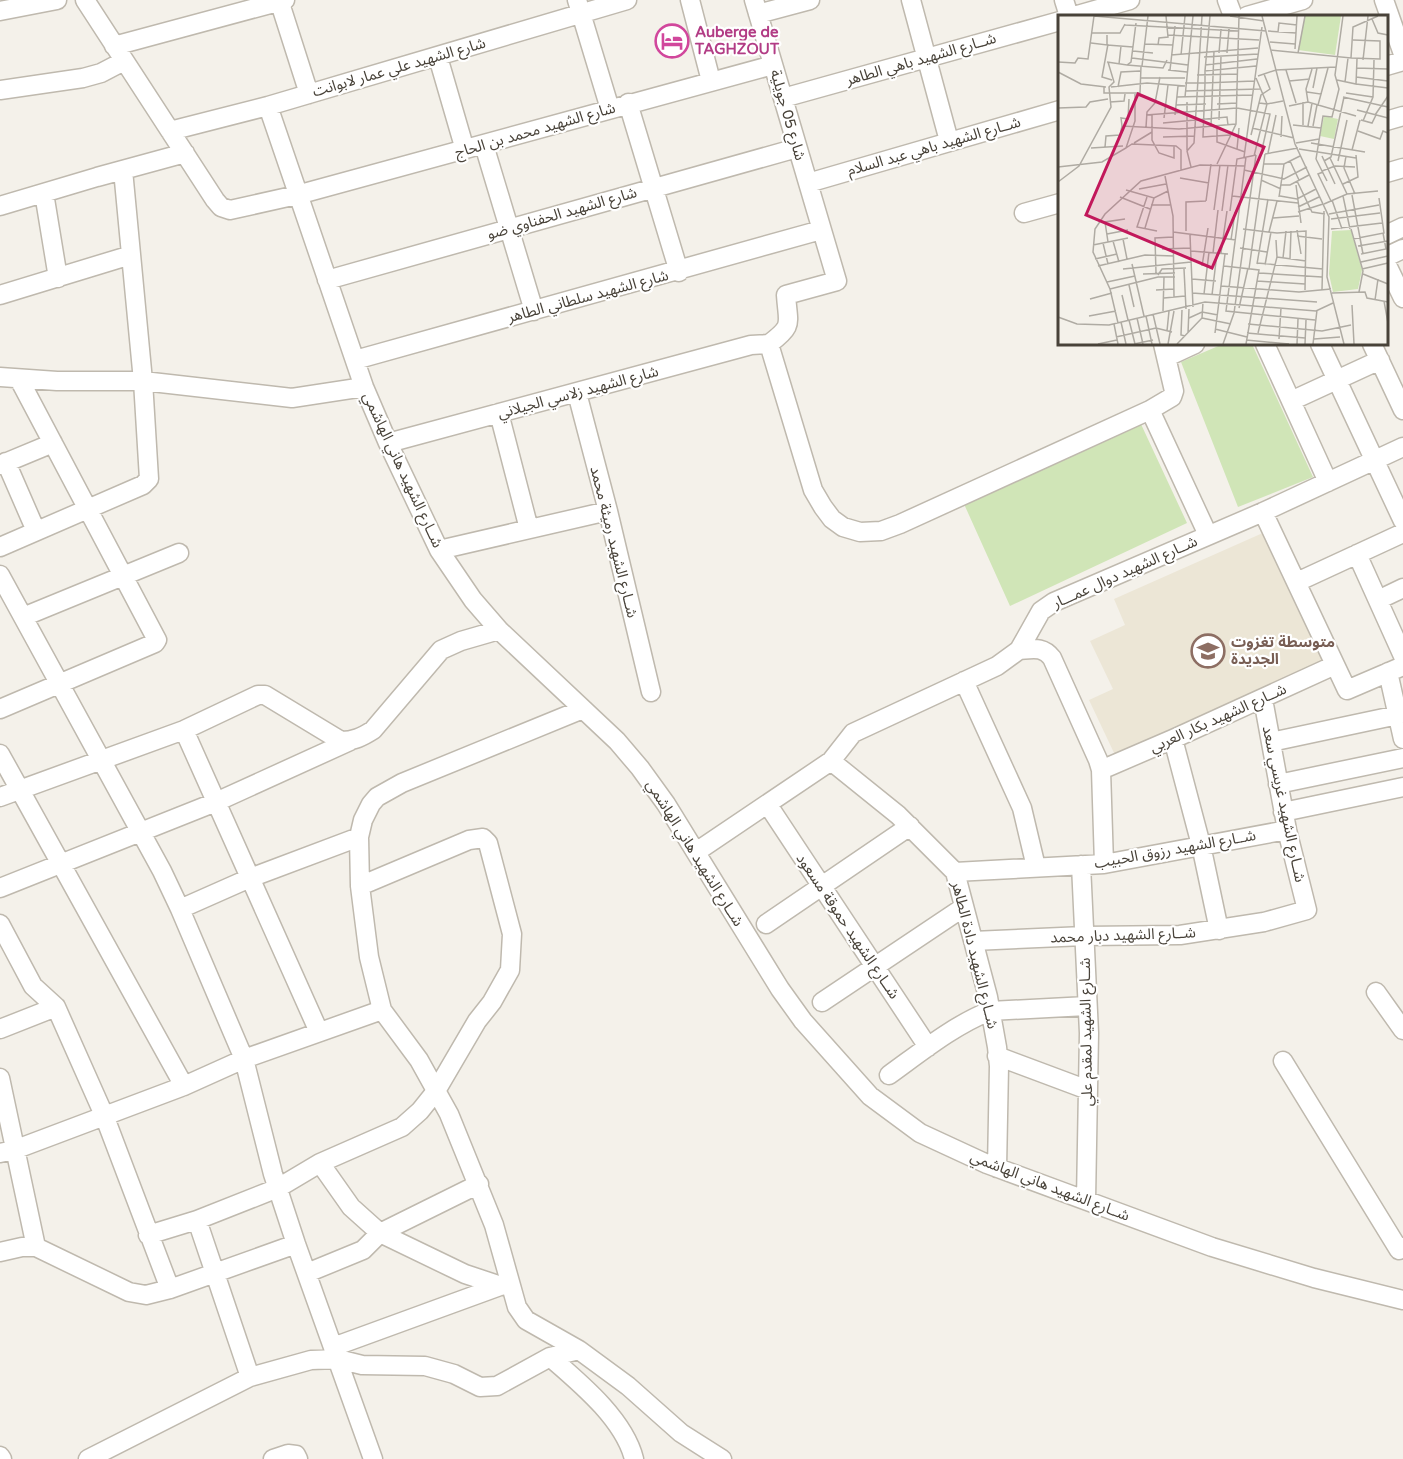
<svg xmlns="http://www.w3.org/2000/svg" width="1403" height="1459" font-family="'Varela Round','Noto Sans Arabic',sans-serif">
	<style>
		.education { fill: #ece6d6 }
		.green { fill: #d0e5b7 }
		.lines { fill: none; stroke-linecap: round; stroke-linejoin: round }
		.minor-casing { stroke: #bfb9ae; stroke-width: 21 }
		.minor { stroke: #fff; stroke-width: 18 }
		.labels { text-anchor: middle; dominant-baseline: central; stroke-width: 4.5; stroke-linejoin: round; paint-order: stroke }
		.hotel-label { font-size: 15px; font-weight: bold; fill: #b23c85; stroke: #fff; text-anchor: start }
		.street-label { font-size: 15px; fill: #484239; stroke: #fff }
		.education-label { font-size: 15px; font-weight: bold; fill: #785e54; stroke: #fff; text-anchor: start }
		.inset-road { fill: none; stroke: #afaba3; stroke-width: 1.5 }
		.view { fill: #c2185b; fill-opacity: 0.15; stroke: #c2185b; stroke-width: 3 }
		.inset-edge { fill: none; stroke: #484239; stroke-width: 3 }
	</style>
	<rect width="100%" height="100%" fill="#f4f1ea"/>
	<path class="education" d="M1265,532L1325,661L1115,755L1089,700L1113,689L1090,641L1125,625L1114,599Z"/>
	<path class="green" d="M1223,344H1252L1313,477L1238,507L1181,362Z
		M1140,422L1187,523L1010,606L964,504Z"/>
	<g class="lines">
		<g class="minor-casing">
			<path id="minor" d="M85,0L215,200L221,207L230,210L297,195L773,65
				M279,0L309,94
				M577,0L610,109
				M690,0L711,81
				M754,0L837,281L786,295C788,325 794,325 769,344
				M911,0L949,141
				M1064,0L1069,16
				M1227,0L1233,16
				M1384,0L1403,54
				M0,11L57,0
				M758,14L810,0
				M1074,16L1130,0
				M1247,16L1303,0
				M114,46L285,0
				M438,57L465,150
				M1386,66L1403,61
				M0,90L83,78L101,73L124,61
				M783,98L1060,21
				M628,103L679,272
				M268,106L364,387L388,443L439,550L473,600L499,630L617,741L640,768L666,804L780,989L803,1021L870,1096L920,1133L987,1164L1212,1247L1314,1278L1403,1300
				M1386,121L1403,116
				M170,131L268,106L627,0
				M484,145L534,311
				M1386,173L1403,168
				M808,183L1060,110
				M44,193L58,278
				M0,206L97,177L185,153
				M1024,213L1060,203
				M1386,235L1403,227
				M1386,257L1403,249
				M1386,263L1403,298
				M327,280L797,148
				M0,295L131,255
				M769,344L813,490L823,507L832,519L843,527L860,532L881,531L900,524L1150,410
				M1163,344L1174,391L1172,397L1150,410L1208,535
				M1265,344L1328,482
				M1320,344L1403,521
				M1372,344L1403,410
				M1167,357L1195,344
				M355,360L821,230
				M0,377L57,381H143L292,398L364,387
				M577,393L608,511L651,692
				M1291,401L1380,360
				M499,413L529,529
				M388,443L751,345L769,344
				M6,462L36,531
				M0,465L53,443
				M1263,512L1347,690L1403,666
				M0,547L143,485L149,479L143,381L123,170
				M439,550L608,511
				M1357,554L1403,656
				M0,575L162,871L180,909L244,1059L273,1174L296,1244L373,1459
				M1297,582L1403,533
				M1378,600L1403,588
				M23,617L179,553
				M1019,650C1033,649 1043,646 1052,658L1098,760L1101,770L1104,864
				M1388,672L1403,739
				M964,681L1022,808L1036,867
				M0,709L155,643L157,640L19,379
				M184,730L319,1032
				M1173,739L1201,845L1219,930
				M1271,742L1398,715
				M0,754L184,1086
				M831,761L898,815L955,872L988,997L997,1047L999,1066L997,1168
				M1101,770L1173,739L1335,665
				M1278,784L1403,758
				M0,797L184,730L258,695H265L341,741C354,741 362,737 373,730L441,650L461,641L499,630
				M768,805L928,1047
				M1283,812L1403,787
				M696,852L831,761L853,733L997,666L1019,650L1041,611L1054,602L1263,512L1403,447
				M1081,865L1089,1033L1086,1200
				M955,872L1104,864L1287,830
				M0,888L216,802L350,741
				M180,909L250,878L359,837
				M0,924L33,986L56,1007L104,1115L170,1289
				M766,924L910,826
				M973,941L1084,936L1180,935L1264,922L1307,910L1287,830L1263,699
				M1376,992L1403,1030
				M822,1002L964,907
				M0,1029L56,1007
				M997,1056L1088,1090
				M1283,1061L1399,1250L1403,1247
				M889,1075C921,1052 954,1025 990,1011L1087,1006
				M0,1078L36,1247
				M0,1153L14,1150L184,1086L244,1059L382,1010
				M320,1163L351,1207L380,1233L465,1274L501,1286
				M197,1220L250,1377
				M148,1235L197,1220L278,1188L320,1163L402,1127L420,1111L436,1091L477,1021L492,1002L510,970L512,934L488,843L483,838L469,840L360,886
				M0,1252L22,1247H36L129,1292L146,1295L170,1289L296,1244
				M307,1273L363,1250L380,1233L479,1184
				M333,1347L503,1285
				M579,1350L526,1320L517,1307L494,1225L449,1114L419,1060L382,1010L369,957L360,886L359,837L363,820L371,804L377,797L402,783L583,709
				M550,1357C580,1383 624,1419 634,1459
				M0,1456L2,1459
				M88,1459L250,1377L311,1360L338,1359L362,1365L425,1366L454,1374L480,1387L497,1386L550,1357L579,1350L628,1386L681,1433L722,1459
				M273,1459L288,1454L296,1455L298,1459"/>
		</g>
		<use href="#minor" class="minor"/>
	</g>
	<defs>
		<g id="hotel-ring" transform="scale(1.725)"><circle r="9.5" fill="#fff" stroke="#d1479c" stroke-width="1.5"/><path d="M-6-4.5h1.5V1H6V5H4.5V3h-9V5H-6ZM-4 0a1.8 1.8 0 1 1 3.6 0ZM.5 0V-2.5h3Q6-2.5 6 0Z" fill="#d1479c"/></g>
		<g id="school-ring" transform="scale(1.725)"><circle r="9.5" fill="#fff" stroke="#8d6e63" stroke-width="1.5"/><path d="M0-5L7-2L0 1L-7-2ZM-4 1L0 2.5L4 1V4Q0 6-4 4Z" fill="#8d6e63"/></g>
	</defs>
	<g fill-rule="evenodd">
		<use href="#hotel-ring" x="672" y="41"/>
		<use href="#school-ring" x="1208" y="651"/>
	</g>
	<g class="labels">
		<g class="hotel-label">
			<text x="695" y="32">Auberge de<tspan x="695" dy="17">TAGHZOUT</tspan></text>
		</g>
		<g class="street-label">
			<text transform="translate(921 59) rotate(-16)">شــارع الشهيد باهي الطاهر</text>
			<text transform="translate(399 67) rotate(-16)">شارع الشهيد علي عمار لابوانت</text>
			<text transform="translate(788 115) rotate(74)">شارع 05 جويلية</text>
			<text transform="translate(535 130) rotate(-16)">شارع الشهيد محمد بن الحاج</text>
			<text transform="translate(934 146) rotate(-16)">شــارع الشهيد باهي عبد السلام</text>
			<text transform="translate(562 213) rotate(-16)">شارع الشهيد الحفناوي ضو</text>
			<text transform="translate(588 296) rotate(-15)">شارع الشهيد سلطاني الطاهر</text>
			<text transform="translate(578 392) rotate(-15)">شارع الشهيد زلاسي الجيلاني</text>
			<text transform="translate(403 470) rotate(65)">شــارع الشهيد هاني الهاشمي</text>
			<text transform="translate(614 542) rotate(76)">شــارع الشهيد رميثة محمد</text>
			<text transform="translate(1125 572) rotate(-24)">شــارع الشهيد دوال عمـــار</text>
			<text transform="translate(1218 718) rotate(-24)">شــارع الشهيد بكار العربي</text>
			<text transform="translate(1284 804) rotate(78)">شــارع الشهيد غريسي سعد</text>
			<text transform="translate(1175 849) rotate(-10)">شــارع الشهيد رزوق الحبيب</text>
			<text transform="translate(695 853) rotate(58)">شــارع الشهيد هاني الهاشمي</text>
			<text transform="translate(848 926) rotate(56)">شــارع الشهيد حموقة مسعود</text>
			<text transform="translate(1123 935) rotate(-2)">شــارع الشهيد دبار محمد</text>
			<text transform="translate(975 955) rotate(76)">شــارع الشهيد دادة الطاهر</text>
			<text transform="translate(1086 1032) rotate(-91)">شــارع الشهيد لمقدم علي</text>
			<text transform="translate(1050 1186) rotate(21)">شــارع الشهيد هاني الهاشمي</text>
		</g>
		<g class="education-label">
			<text x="1231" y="642">متوسطة تغزوت<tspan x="1231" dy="17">الجديدة</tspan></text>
		</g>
	</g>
	<g transform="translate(1058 15)">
		<rect width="330" height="330" fill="#f4f1ea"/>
		<path d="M247,1H283L277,40L240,35ZM266,101L280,104L276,124L262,121ZM293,215L304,255L300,274L275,277L271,259L274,216Z" fill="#d0e5b7"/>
		<path class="inset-road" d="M36,1L208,16M152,1L147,56L198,51M172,1L206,6M204,1L237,129L271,202L269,262L286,329M314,4L320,18L330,20M67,10L180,16M210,16L238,18M220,17L221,8L239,10M34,18H62L67,9M110,20L201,25M212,27L237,29M33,28L49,30V20M50,29L44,62L54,65M87,29L115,30M49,30L75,32M100,30L101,23L110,22L108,1M237,34L239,1M212,35L293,43L295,12L320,1M75,36L95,38M161,38L163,14M169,38L171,14M240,38L247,1M113,40L200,33M123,40L127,1M146,42L200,39M74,43L130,50M293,43L322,44V26L295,25M305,45L310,1M0,47L17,48L20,43L30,44L36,1M49,47L69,50L73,47L78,8M61,49L63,31M69,50L105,53L109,45M147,50L199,44M84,51L90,1M298,53L330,54M110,55L129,57M112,55L117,11M228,55L238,88M147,56V68L196,66M0,57L23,69L48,72M139,60L180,59M200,61L218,55L278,52M298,62L330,66M82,63H127M198,63L209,89L225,86M279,65L298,69L299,44M231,66L252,64M287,67L290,43M127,68H147L145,122L172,120M298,69L330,73M46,71V78H82L83,51M53,72L89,68L127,71M60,72L63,57L82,56M255,73L259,53M127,76L202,74M249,77L263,79L260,90M288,78L315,82M263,79L270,53M119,82L194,80M127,82L135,1M285,82L330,92M52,87L66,86L67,79M245,87V110M250,87L248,74L254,54M159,89L179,88M118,90L148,89M231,91L250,87L298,101M0,93L28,92L32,87L50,84M299,95L330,103M88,100L179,93L212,99L203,139M94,100V125L101,138L116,143V131M117,100L120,71M317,100L330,81M106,103L110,70M161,105L163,41M303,105L314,108L318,100M305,106L315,82L316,45M105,108L169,102L170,110M235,110L263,113M64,111L63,103L70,104L71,84M153,111L156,36M159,111V127L187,137M250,111L254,88M255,111L259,90M88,112L89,97L97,88L102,62M194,113L236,123M300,116L322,124L325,116L330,118M193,120L203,80L212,74L206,59M105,122L136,121M223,122L224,101M76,128L94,117M238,128L261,124M253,128L307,137M47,132L48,121L62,120L64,111L121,114L178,109M33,133L65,131M68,133L74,129L118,131L123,135V156M179,134L181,113M241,134L298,143M129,135V87M294,135L302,105M210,138L218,100M207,139L240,133M196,141L209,89L201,88M264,141L277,169M288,141L286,153L297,179M186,142L204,12M188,142L168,296L257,305M272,143L289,179M258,144L265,101L274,102L281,74L277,60L285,1M258,144L269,166M232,146L241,165M266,146L273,142L286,82M280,146L289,105M159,149L178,109L181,1M205,149H226L242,141M0,152L44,147L68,133L77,106V79M133,152L129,136L136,128L144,1M186,155L226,164L249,152M264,156L277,151L297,152M265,157L260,159L273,186M107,161L115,201L116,282M122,163L151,168M203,165L223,174M239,166L254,197L267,199M0,167L21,151L53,92L51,72L56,67L50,47M285,169L300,162L298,140M223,170H232L251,160M238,170L243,208M81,174L108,169M68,175L96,183L110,176M294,180L305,239M174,181L240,188M222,181L239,184L258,174M285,181L292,214M62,182L92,194M89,182L79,212L99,216M221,182L226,149M274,185L284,214M148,186L153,149M266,189L289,179L320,176M93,190H112M240,192L261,182M156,195L162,150M164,196L170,150M172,196L179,144L198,140M240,197L265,189M271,199L321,190M215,203L241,201M273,204L322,198M87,213L96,183M185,214L219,218L248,216L247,275M273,214L324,208M293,214L305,256L301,277M239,215L243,239M128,216V187L148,186M115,217L178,225M211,217L219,186M49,219L70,215M132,220L135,292M239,221L264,224M65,224L69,244M295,224L326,218L321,183M173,225L177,197M55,226L61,247M50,227L47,207L67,204M45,228L50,249M35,230L70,223M300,231L330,226M182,233L209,237M104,234L133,233M133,236L170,239M155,238L160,195M163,238L169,196M303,239L328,234L325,218M219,242L248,246M225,243L228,216M37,244L59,239M232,244L233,216M303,247L330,241M199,248L265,254M74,249L86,301M199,249L210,184M207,250L213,217M40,251L87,240L116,241M144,251L150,213M166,251L201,255L188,329M65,254L133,247M126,254L128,294M191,254L207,139M304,254L330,248M98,258L97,223L115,222M201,258L264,262M85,259L117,258M305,259L330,269M100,260L104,254L128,253M134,264L158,266M199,266L247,269M49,267L77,261M71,270L76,292M163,271L241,277L273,274M52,274L100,262H117M98,275L116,274M264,275L266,196M134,278L259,287M274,278L307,277L309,283L330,287M146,279L151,237M64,280L70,305M154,280L159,238M106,283L127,281M32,284L54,278M317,285L320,264M326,286L330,308M294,290L296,329M181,293L190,253M124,295L123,320L127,321M105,296L106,262M95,299L102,329M31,301L58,296M88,301L94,329M0,302L19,309L51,310L147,287L258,296L275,288M79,303L85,329M131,303L144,297L160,300M144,303L173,309M71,305L77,329M63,307L68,329M60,308L52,274L35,237L37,214L47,199L83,166L142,150L187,151M56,309L60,329M190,309L264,316L293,310M157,314L189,322M109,316L111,296M130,318L131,294M157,318L167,239M189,318L247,323M200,318L219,242L218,225M58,322L98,313L114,317M221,324L223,293M256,324L282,322M188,325L231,329M40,329L59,325M76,329L95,325M110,329L116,296M119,329L144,303L145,287M165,329L176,298L198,140M239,329L240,304M247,329L248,305M255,329L259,295"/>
		<path class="view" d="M80,79L206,132L154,253L28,200Z"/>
		<rect width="330" height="330" class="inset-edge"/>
	</g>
</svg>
